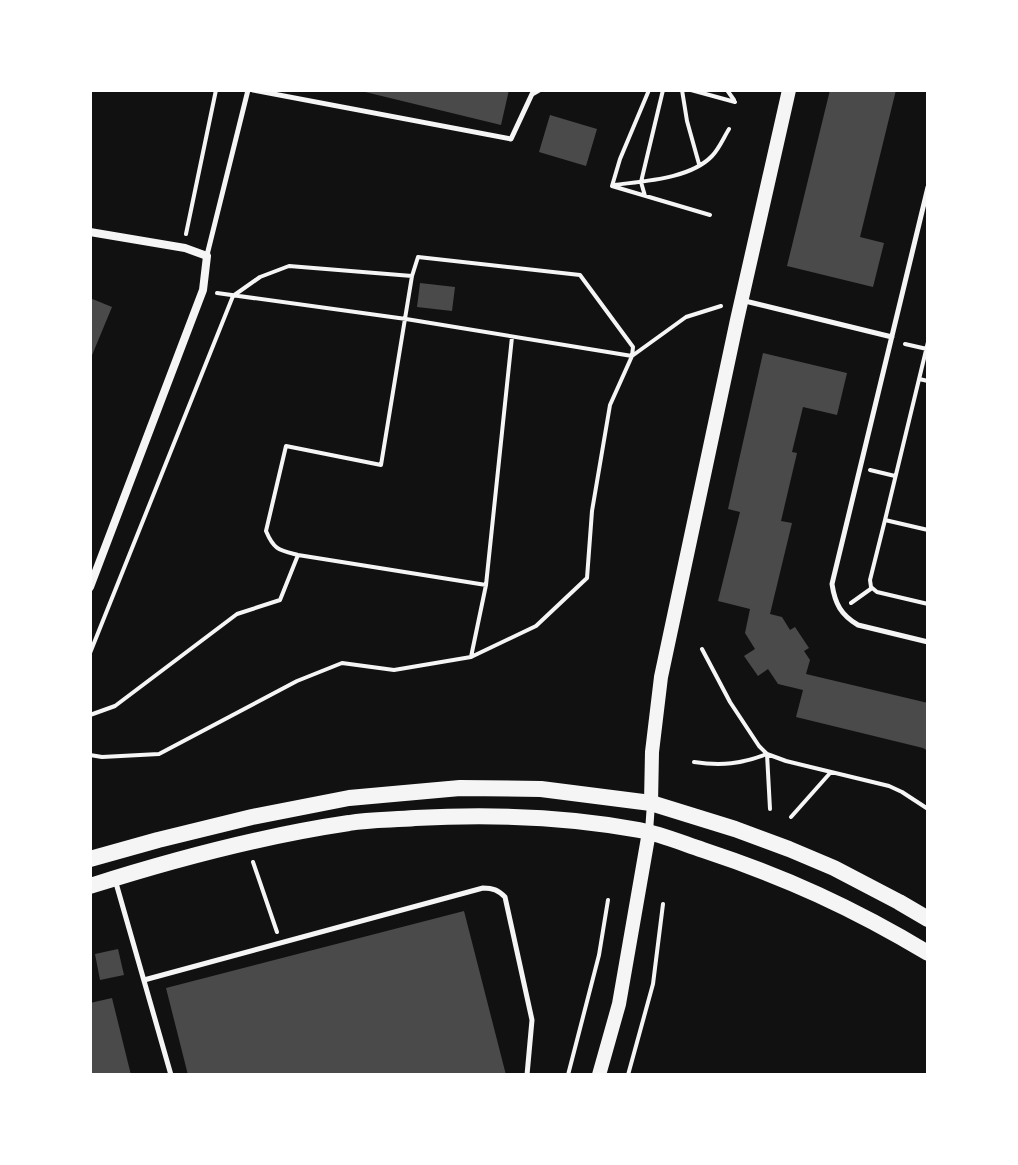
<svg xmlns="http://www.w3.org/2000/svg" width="1018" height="1165" font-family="Roboto,sans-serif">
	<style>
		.building { fill: #4a4a4a }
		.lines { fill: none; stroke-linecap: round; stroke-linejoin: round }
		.path { stroke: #f5f5f5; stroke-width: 4 }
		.service { stroke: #f5f5f5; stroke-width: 5 }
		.minor { stroke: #f5f5f5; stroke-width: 8 }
		.tertiary { stroke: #f5f5f5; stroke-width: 14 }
		.secondary { stroke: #f5f5f5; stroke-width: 16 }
	</style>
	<rect width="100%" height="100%" fill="#111"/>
	<path class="building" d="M357,90H509L501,125Z
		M830,90H896L860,237L884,243L873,287L787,266Z
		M550,115L597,129L586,166L539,152Z
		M420,283L455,287L452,311L417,307Z
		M90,298L112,307L90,360Z
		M763,353L847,373L837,415L803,407L792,452L797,453L781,521L792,523L770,614L782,617L790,630L795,627L809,648L804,651L810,660L806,674L928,703V751L923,748L796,717L803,690L778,684L768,669L758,676L744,656L755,649L745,633L750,609L718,601L740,512L728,509Z
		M464,911L506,1075H188L166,988Z
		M118,949L124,975L100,980L95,954Z
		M112,998L131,1075H90V1003Z"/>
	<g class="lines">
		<path class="path" d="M649,90L620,159L612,186L710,215
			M682,90L687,121L699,164
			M691,90L735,102
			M727,90L734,100
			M614,185C644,181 690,179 712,156C719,149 724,137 729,129
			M645,196L641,182L663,90
			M186,234L216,90
			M412,276L381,465L286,446L266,531C274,550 279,550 298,555L486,585
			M217,293L406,319L632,356L686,317L721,306
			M905,344L927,349
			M919,379L928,381
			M870,470L895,476
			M885,520L928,342
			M928,530L885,520L870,580L871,587L877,592L928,604
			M851,603L872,588
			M702,649L730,702L759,746L767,754L786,761L889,786L902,792L928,809
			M90,653L233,296L260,277L289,266L412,276L418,257L580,275L633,347L632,356L610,405L592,511L587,578L536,626L471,657L394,670L342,663L297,681L159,754L102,757L90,755
			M471,657L486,585L512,337
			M90,715L115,706L237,614L280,600L298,555
			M694,762C721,766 742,764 767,754L770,809
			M791,817L831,772
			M253,862L277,932
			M568,1075L599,955L608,900
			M628,1075L653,984L663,904"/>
		<path class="service" d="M253,90L511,139L532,94L539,90
			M928,187L832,584C835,604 841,615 858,625L928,642
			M207,255L248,90
			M745,301L892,337
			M116,883L171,1075
			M144,980L483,888C493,888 498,890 505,897L532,1020L527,1075"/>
		<path class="minor" d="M90,232L185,248L207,256L203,290L90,587
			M649,832L651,803"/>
		<path class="tertiary" d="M651,803L652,752L661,677L737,320L789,90
			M599,1075L619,1004L649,832"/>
		<path class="secondary" d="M90,859L158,840L252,817L349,798L460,788L541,789L651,803L735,829L789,849L834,868L899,902L928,919
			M90,886C175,859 261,836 349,823C371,819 394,820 415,818C490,814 565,816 639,830C661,834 682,843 703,850C785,877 853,908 928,953"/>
	</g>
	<rect width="1018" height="1165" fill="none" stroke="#ffffff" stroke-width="184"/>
</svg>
